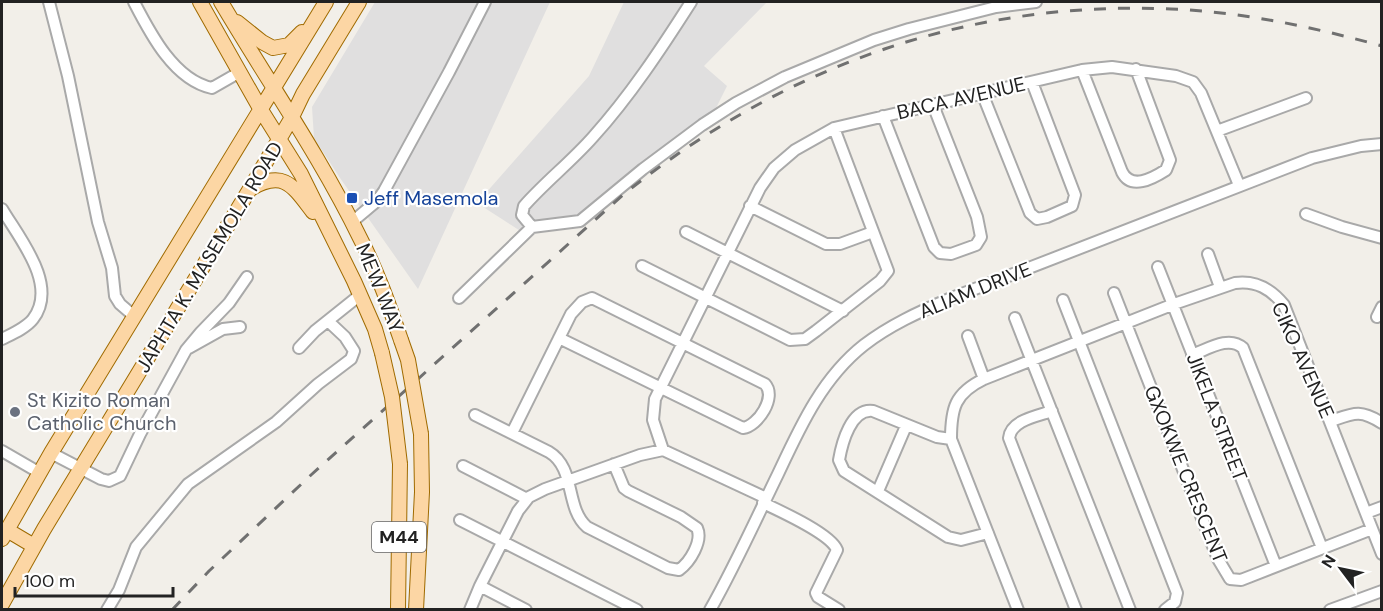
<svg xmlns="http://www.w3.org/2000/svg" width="1383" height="611" font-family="'DM Sans',sans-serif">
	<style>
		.residential { fill: #e0dfdf }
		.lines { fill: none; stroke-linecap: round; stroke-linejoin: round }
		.minor-casing { stroke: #a9a9a9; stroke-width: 14 }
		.major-casing { stroke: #a06b00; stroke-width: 16 }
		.minor { stroke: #fff; stroke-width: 10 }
		.major { stroke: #fcd6a4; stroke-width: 14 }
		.rail { stroke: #707070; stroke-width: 3; stroke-dasharray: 12 12; stroke-linecap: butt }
		.major-bridge-casing { stroke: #a06b00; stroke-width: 16; stroke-linecap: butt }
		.major-bridge { stroke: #fcd6a4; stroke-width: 14 }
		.transit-dot { fill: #1a4fb4; stroke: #fff; stroke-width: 2 }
		.worship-dot { fill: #6b7280; stroke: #fff; stroke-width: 2 }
		.labels { text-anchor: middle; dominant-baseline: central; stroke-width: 4.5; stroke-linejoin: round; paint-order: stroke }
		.shield { fill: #fff; stroke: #646464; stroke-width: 1.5 }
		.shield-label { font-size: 18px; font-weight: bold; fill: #222 }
		.street-label { font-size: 20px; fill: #222; stroke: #fff }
		.transit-label { font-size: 20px; fill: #164399; stroke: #fff; text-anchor: start }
		.worship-label { font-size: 20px; fill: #5b616d; stroke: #fff; text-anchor: start }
	</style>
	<rect width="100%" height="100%" fill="#f2efe9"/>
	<path class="residential" d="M375,2H550L418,289L340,178L314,138L312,107Z
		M624,2H767L704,66L727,86L713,114L583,220L522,232L477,203L589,76Z"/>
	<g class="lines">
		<g class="minor-casing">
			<path id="minor" d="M49,2L68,76L98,222L112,268L115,296L120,304L134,316
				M134,2C150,33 174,80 212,88L240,72
				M1082,70L1122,172C1131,190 1152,179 1166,170L1170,160L1136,69
				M982,93L1030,213L1037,219L1047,217L1072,206L1075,195L1032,82
				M883,116L934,247L940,253L951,254L976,245L981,237L977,217L933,105
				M1217,131L1306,98
				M750,206L826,244H840L873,232
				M2,209C19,238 59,285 33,319C26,328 12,334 2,339
				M1306,214L1342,227L1382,238
				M352,222L377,201L384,191L449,72L485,2
				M532,227L580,221L643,169L702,125L736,103L785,77L874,40L909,29L996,7L1036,2
				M686,232L843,311
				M1208,254L1220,287
				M642,266L790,340L805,339L816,331L880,281L888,271L834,128
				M1158,267L1276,566
				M1114,293L1218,559L1230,579L1241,580L1372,529
				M459,298L532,227L522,215L524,206C545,182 571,162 593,137C630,96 661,49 691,2
				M1063,300L1177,593L1175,602L1165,610
				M1377,317L1382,307
				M1015,318L1130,610
				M968,336L984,379
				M189,348L223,329L240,327
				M299,348L315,331L360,295
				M1192,355C1208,349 1229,335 1243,348L1322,548
				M1052,411C1038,416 1011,420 1009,438L1076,610
				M475,415L549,452C576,468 565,508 587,527L668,568L679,570C690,562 703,541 697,528L681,517L628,491L624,488L614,464
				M1331,421C1354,413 1360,409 1382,423
				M512,433L571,314L582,302L592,298L765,384C777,397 758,426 743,428L559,338
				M951,439L937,437L873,411C851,408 842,443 839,460L844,471L948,537L961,540L988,533
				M663,450L653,420L655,399L760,188L774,168L795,150L834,128L1082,70L1112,67L1176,76L1193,82L1201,93L1239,185
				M2,451L40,473
				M51,453L101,479L109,481L120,476L140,434L186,350L201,332L229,303L247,277
				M463,466L527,499
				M878,491L906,426
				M763,503C780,511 831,534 837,550L816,593L818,597L839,610
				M1366,513L1382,507
				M460,520L637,610
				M480,586L526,610
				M107,610L119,590L136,547L188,484L276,422L318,384L351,359L354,351L345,337L328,321
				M470,610L480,586L518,511L529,497L545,489L640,455L663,450L766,498
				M710,610C735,566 756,519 778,474C800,427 822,378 864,345C890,325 919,312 949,299L1312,158L1361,146L1382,144
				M1018,610L951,439C951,408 955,393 984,379L1174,304L1235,283C1256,280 1271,289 1284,305L1382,554
				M1330,610L1382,591"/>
		</g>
		<g class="major-casing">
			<path id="major" d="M200,2L261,110L301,174L354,281L375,329L382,353
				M221,2C267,80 320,156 360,238C377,271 389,305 401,340
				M237,22L262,42L273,48L289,45L302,32
				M250,189C284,169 293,186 313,212
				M7,530L34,546
				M2,539L51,453L326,2
				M2,604L44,529L250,189L291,119L303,94L359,2
				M398,610L400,464
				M416,610L422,492L421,434"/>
		</g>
		<use href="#minor" class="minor"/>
		<use href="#major" class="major"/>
		<path class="rail" d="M172,610L209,571L311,475L624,194C783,67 966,0 1171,9C1243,12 1313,27 1382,46"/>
		<g class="major-bridge-casing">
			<path id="major-bridge" d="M401,340L408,360L421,434
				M382,353L392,397L400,464"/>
		</g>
		<use href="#major-bridge" class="major-bridge"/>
	</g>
	<rect class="transit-dot" x="346" y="192" width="12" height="12" rx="3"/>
	<circle class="worship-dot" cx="15" cy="412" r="6"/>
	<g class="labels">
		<rect class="shield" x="372" y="522" width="54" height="30" rx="4.5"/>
		<g class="shield-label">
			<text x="399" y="537">M44</text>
		</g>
		<g class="street-label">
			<text transform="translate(961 98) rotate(-13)">BACA AVENUE</text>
			<text transform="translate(209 257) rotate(-59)">JAPHTA K. MASEMOLA ROAD</text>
			<text transform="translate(380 288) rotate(68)">MEW WAY</text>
			<text transform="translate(975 290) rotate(-22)">ALIAM DRIVE</text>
			<text transform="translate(1303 360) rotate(66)">CIKO AVENUE</text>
			<text transform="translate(1217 417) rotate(69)">JIKELA STREET</text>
			<text transform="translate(1186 474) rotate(68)">GXOKWE CRESCENT</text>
		</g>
		<g class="transit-label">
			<text x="364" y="198">Jeff Masemola</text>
		</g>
		<g class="worship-label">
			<text x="27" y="400">St Kizito Roman<tspan x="27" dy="23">Catholic Church</tspan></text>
		</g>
	</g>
	<rect width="1383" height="611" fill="none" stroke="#222222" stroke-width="6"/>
	<g transform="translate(1341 569) rotate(302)" stroke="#ffffff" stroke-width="4.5" paint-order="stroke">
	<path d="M0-4.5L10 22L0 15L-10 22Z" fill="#222222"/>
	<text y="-9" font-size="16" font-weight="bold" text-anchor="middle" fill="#222222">N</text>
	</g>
	<path d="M15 587v9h158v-9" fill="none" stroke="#222222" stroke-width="3"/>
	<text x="24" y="587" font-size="18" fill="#222222" stroke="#ffffff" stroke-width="4.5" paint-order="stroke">100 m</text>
</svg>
